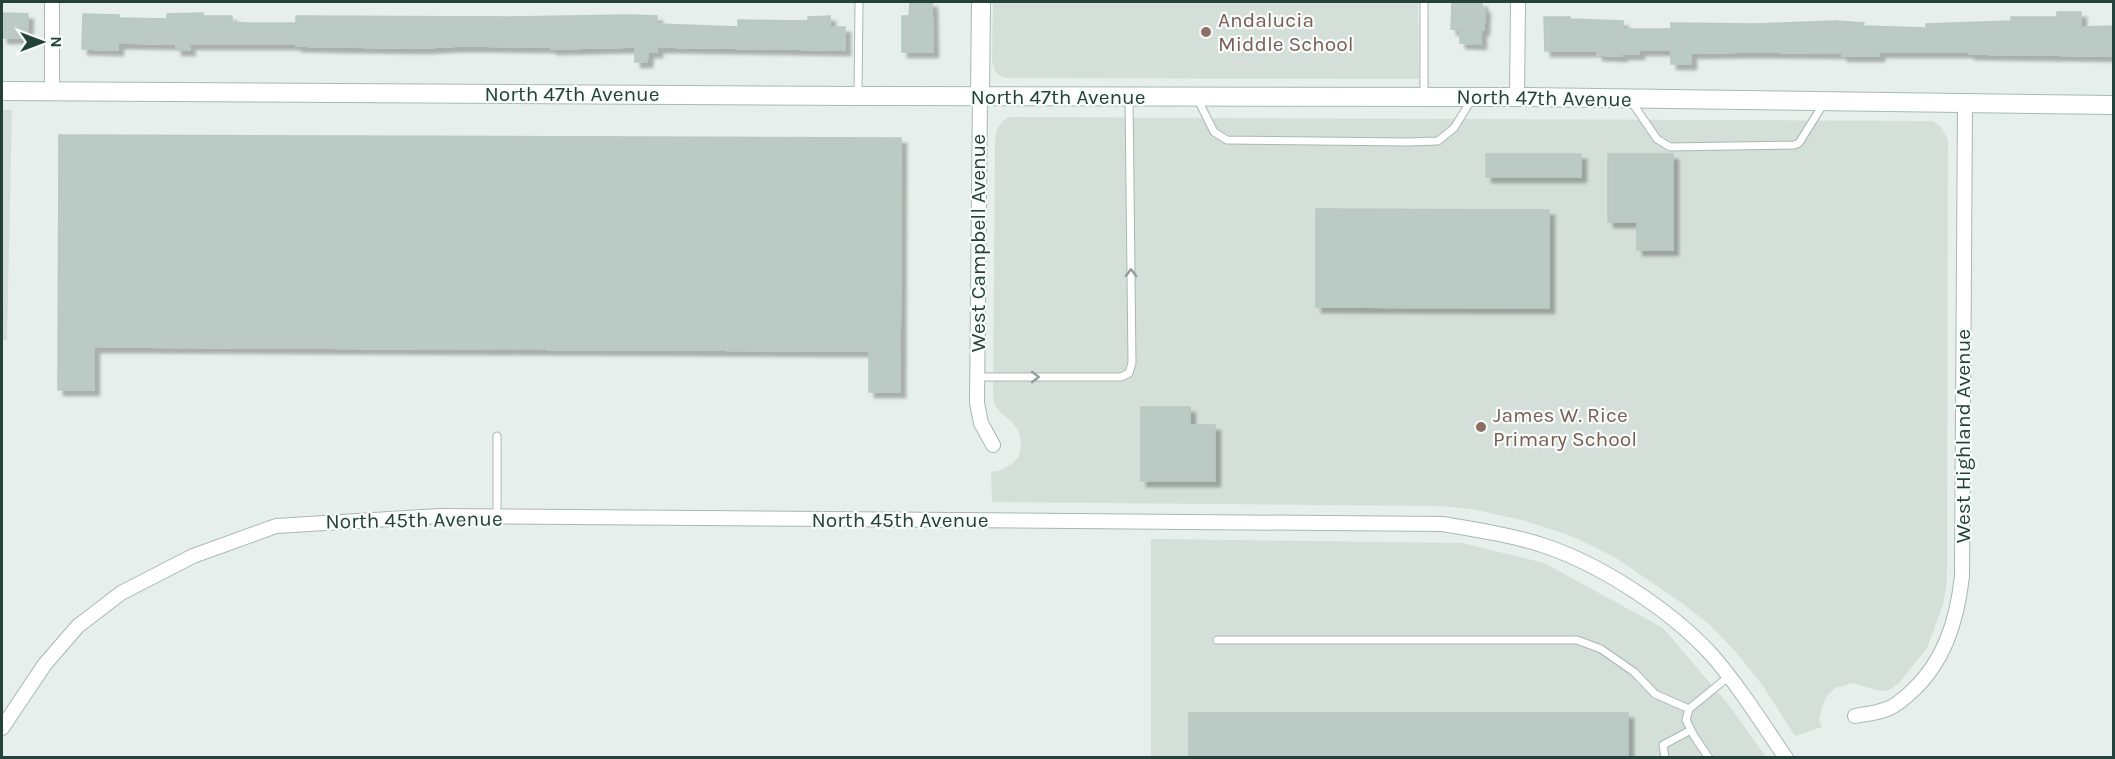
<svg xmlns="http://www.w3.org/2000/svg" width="2115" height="759" font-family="Karla,sans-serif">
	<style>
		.built { fill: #d4dfda }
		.building { fill: #bbcac4; stroke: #b8c9c2; stroke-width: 1.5; filter: url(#shadow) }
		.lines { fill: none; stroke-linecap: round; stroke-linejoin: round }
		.lane-casing { stroke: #a8b8b2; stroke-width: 9 }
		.street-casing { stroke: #a8b8b2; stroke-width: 16 }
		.secondary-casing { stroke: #a4bbb3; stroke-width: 20 }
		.lane { stroke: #fff; stroke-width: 7 }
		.street { stroke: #fff; stroke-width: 14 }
		.secondary { stroke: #fff; stroke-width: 18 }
		.oneway { stroke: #92a09c }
		.education-dot { fill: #8d6e63; stroke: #f7fbf9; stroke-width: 2 }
		.labels { text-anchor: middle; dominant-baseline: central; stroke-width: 4.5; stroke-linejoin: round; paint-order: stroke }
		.education-label { font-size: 21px; fill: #785e54; stroke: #f7fbf9; text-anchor: start }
		.street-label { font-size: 21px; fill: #24423a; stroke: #f7fbf9 }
	</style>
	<defs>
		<filter id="shadow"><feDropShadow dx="5.5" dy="5.5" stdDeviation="1.5" flood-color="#0004"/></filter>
	</defs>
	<rect width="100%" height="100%" fill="#e6efeb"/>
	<path class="built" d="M993,2H1418L1419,79L1008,78L1000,76L995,71L992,63Z
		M2,110H12L7,340H2Z
		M1009,117L1932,121L1940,126L1948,139L1947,581L1943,605L1927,648L1899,683L1889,690L1880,691L1853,683L1835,688L1826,697L1822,707L1819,719L1822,727L1795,736L1763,686L1735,651L1710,625L1686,606L1619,560L1599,549L1566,534L1522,520L1472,509L1439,506L992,502L991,472L999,471L1012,464L1019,456L1021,445L1019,432L1012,422L1000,412L994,404L993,394L995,141L997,129L1003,121Z
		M1151,539L1462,543L1544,563L1663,628L1728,704L1766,757L1151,758Z"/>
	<path class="building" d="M910,2H932L933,52H902V16H909Z
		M1452,2H1482V8H1485L1484,30H1481V44L1460,43V30L1451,29Z
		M2057,12H2081V27L2114,26V56L1969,54V52H1879V56H1842V53L1755,52L1691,53V64H1671V50H1639V54H1622V56L1597,55V51H1545L1544,17H1570V19L1623,21V29H1671V23L1755,24L1836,21L1864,23L1863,26L1926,28V24L2011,21V17H2057Z
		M2,13L28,14L27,38H2Z
		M203,13V16H232V22L247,23H296V16L509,17L630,15L657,16V24L738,27V20L808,21V17L830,16V27H845V50L657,47V52H648L647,62H635V47L551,49V47L460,46L423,48L338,47L296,46V44H189L190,50H176V44L118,43V50L82,49L83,14L119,15V18L167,19V14Z
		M59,135L901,138L900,392H869V351L94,347V390H58Z
		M1486,154H1581V177H1486Z
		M1608,154H1673V250H1637V222H1608Z
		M1316,209L1549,210V308L1316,307Z
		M1141,407H1190V425H1215V481H1141Z
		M1189,713H1628V758H1189Z"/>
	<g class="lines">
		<g class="lane-casing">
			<path id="lane" d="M1424,2V95
				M858,94L859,2
				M1197,98L1214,132L1227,140L1408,142L1438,141L1454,128L1472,99
				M1631,101L1657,139L1670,147L1794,145L1799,143L1824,103
				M977,377H1121L1129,373L1132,363L1129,97
				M497,517V436
				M1217,640H1577L1601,649L1634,672L1655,694L1689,709L1728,677
				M1689,709L1686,720L1694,736L1709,758
				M1665,758L1663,745L1691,730"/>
		</g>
		<g class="street-casing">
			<path id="street" d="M52,91V2
				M980,96L977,403L981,423L993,445
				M1517,97L1518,2
				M1855,716C1866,714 1877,713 1887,709C1896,706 1903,699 1910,693C1944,663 1957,621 1962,576L1965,103
				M2,728L45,664L78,626L121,593L193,556L276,526L439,516L1443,524C1477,530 1512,535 1545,546C1602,565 1670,610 1711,654C1739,686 1762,723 1786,758"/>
		</g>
		<g class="secondary-casing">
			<path id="secondary" d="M2,91L858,96L1517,97L2114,105
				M980,96L981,2"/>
		</g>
		<use href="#lane" class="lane"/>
		<use href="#street" class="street"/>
		<use href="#secondary" class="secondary"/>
	</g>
	<defs><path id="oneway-chevron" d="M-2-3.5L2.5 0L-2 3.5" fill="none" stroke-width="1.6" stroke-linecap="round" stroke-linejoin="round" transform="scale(1.5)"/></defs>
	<g class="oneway">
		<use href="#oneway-chevron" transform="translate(1131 273) rotate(-91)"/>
		<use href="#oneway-chevron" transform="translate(1035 377)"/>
	</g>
	<g class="education-dot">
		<circle cx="1206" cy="32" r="6"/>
		<circle cx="1481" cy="427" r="6"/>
	</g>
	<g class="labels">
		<g class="education-label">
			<text x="1218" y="20">Andalucia<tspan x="1218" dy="24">Middle School</tspan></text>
			<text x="1493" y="415">James W. Rice<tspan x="1493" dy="24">Primary School</tspan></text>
		</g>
		<g class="street-label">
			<text x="572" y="94">North 47th Avenue</text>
			<text x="1058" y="97">North 47th Avenue</text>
			<text transform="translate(1544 98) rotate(1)">North 47th Avenue</text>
			<text transform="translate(978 243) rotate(-90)">West Campbell Avenue</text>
			<text transform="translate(1963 436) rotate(-90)">West Highland Avenue</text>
			<text transform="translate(414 520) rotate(-1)">North 45th Avenue</text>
			<text x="900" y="520">North 45th Avenue</text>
		</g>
	</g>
	<rect width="2115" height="759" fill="none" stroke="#24423a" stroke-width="6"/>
	<g transform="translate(42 42) rotate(90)" stroke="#f7fbf9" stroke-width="4.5" paint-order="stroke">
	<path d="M0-4.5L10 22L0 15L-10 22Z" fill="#24423a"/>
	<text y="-9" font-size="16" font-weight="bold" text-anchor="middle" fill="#24423a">N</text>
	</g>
</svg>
